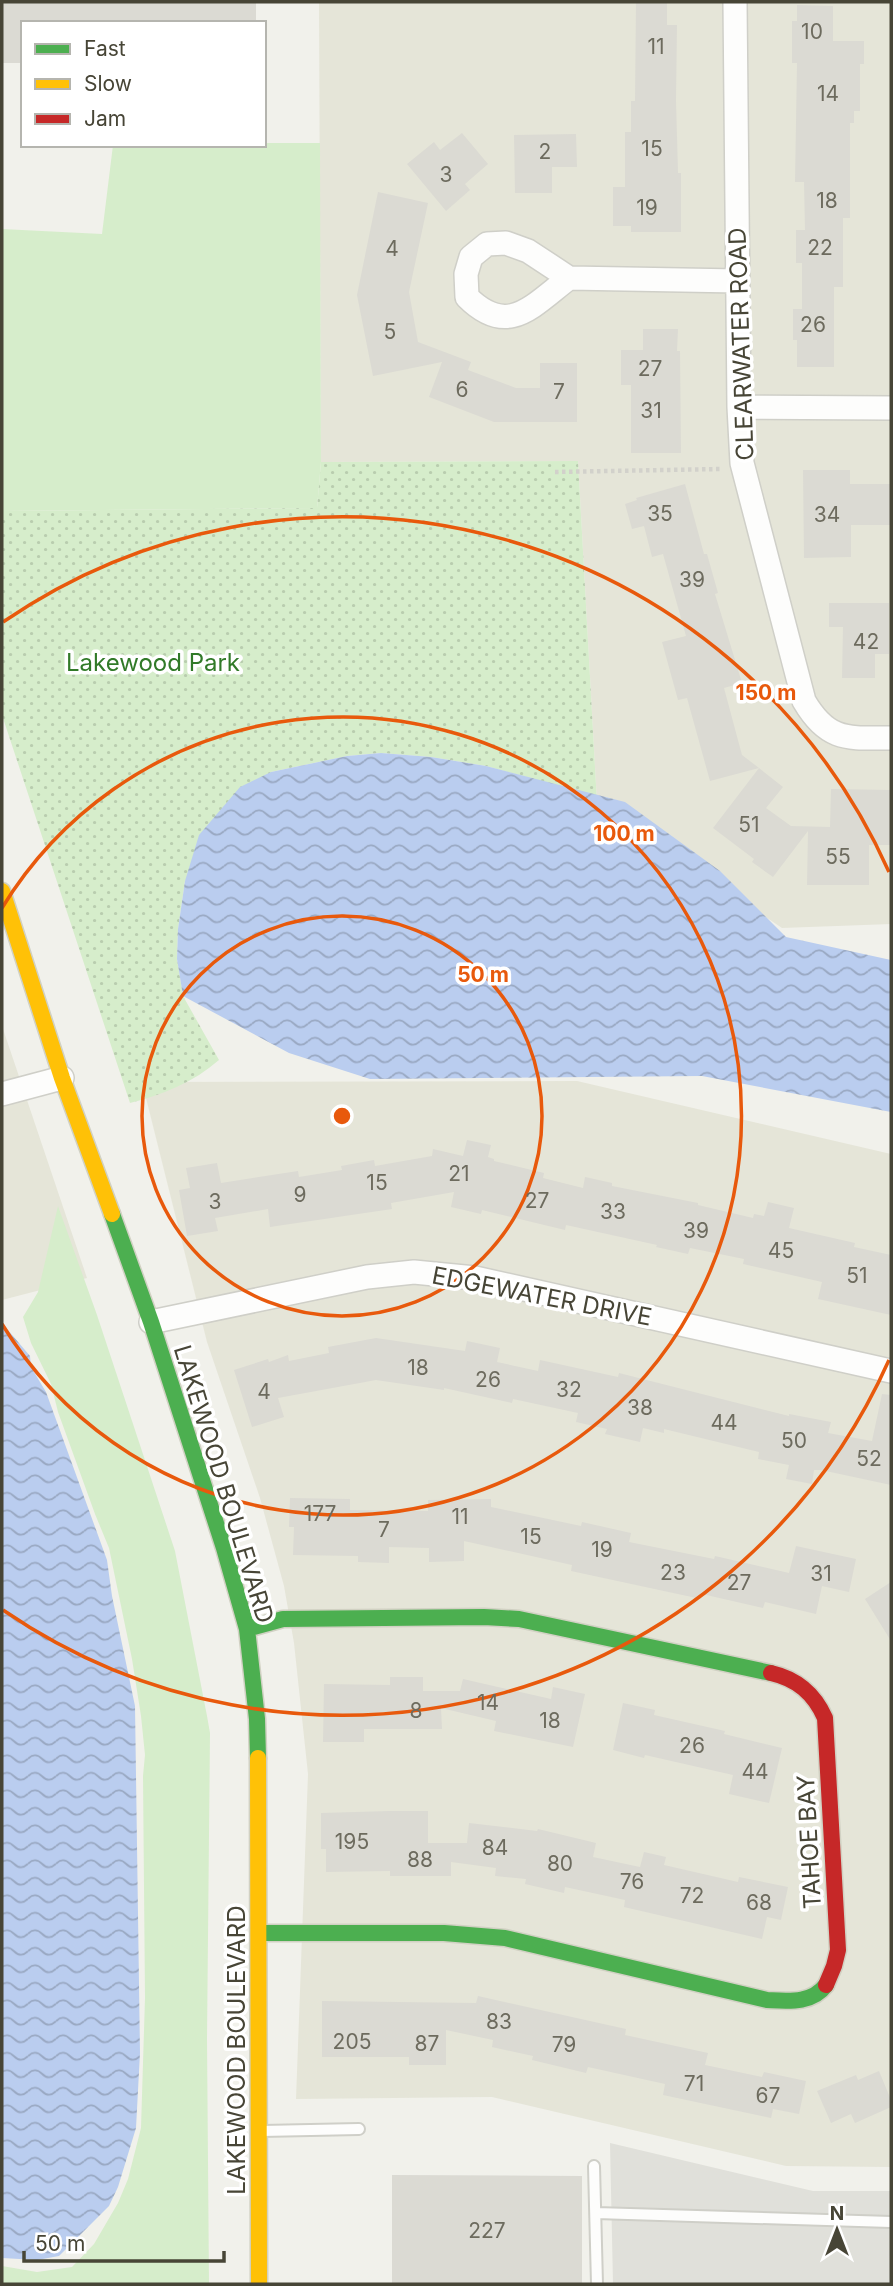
<svg xmlns="http://www.w3.org/2000/svg" width="893" height="2286" font-family="Inter,sans-serif">
	<style>
		.residential { fill: #e5e5d8 }
		.grass { fill: #d6edcb }
		.park { fill: url(#park-dots) }
		.parking { fill: #e0e0da }
		.water { fill: url(#water-waves) }
		.building { fill: #dbdad3 }
		.lines { fill: none; stroke-linecap: round; stroke-linejoin: round }
		.lane-casing { stroke: #cfcfc8; stroke-width: 14 }
		.street-casing { stroke: #cfcfc8; stroke-width: 26 }
		.fast-casing { stroke: #d1d1c3; stroke-width: 19 }
		.slow-casing { stroke: #d1d1c3; stroke-width: 19 }
		.jam-casing { stroke: #d1d1c3; stroke-width: 19 }
		.path { stroke: #d2d1cb; stroke-width: 4.5; stroke-dasharray: 3.5 3.5; stroke-linecap: butt }
		.lane { stroke: #fdfdfc; stroke-width: 10 }
		.street { stroke: #fdfdfc; stroke-width: 23 }
		.fast { stroke: #4caf50; stroke-width: 16 }
		.slow { stroke: #ffc107; stroke-width: 16 }
		.jam { stroke: #c62828; stroke-width: 16 }
		.ring { fill: none; stroke: #e8590c; stroke-width: 3.5 }
		.labels { text-anchor: middle; dominant-baseline: central; stroke-width: 7; stroke-linejoin: round; paint-order: stroke }
		.number-label { font-size: 21px; fill: #6d6b5e }
		.street-label { font-size: 24px; fill: #474536; stroke: #fff }
		.park-label { font-size: 24px; fill: #317a28; stroke: #fff }
		.centre { fill: #e8590c; stroke: #fff; stroke-width: 3.5 }
		.ring-label { font-size: 21px; text-anchor: middle; font-weight: bold; fill: #e8590c; stroke: #fff; stroke-width: 7; stroke-linejoin: round; paint-order: stroke }
	</style>
	<defs>
		<pattern id="park-dots" width="8" height="8" patternUnits="userSpaceOnUse" patternTransform="scale(1.75)"><rect width="8" height="8" fill="#d6edcb"/><path d="M2 2h.1M6 6h.1" fill="none" stroke="#b9cdaf" stroke-width="1.8" stroke-linecap="round"/></pattern>
		<pattern id="water-waves" width="16" height="10" patternUnits="userSpaceOnUse" patternTransform="scale(1.75)"><rect width="16" height="10" fill="#bacdef"/><path d="M0 5q4-4 8 0t8 0" fill="none" stroke="#99a8c2"/></pattern>
	</defs>
	<rect width="100%" height="100%" fill="#f1f1eb"/>
	<path class="residential" d="M319,2H891V924L782,928L597,803L578,461L321,462Z
		M2,1026L87,1278L2,1300Z
		M577,1081L891,1154V2167L786,2166L492,2097L296,2099L308,1774L294,1643L284,1586L260,1498L207,1342L142,1082Z"/>
	<path class="grass" d="M264,143H320L321,462L317,508L2,511V229L102,234L113,145H264Z
		M58,1206L97,1315L175,1551L207,1716L210,1733L207,2039L209,2284H2V2266L37,2272L72,2267L94,2244L118,2203L128,2179L141,2128L145,1998L143,1776L145,1755L141,1716L132,1659L109,1548L95,1514L58,1412L51,1384L31,1343L23,1317L38,1292Z"/>
	<path class="park" d="M578,461L597,803L551,784L486,766L431,757L381,753L347,756L271,772L185,881L178,929L177,959L183,996L219,1060C194,1082 162,1095 130,1103L2,715V511L317,508L321,462Z"/>
	<path class="parking" d="M610,2143L813,2191H891V2284H613Z"/>
	<path class="water" d="M381,753L431,757L486,766L625,802L720,871L786,937L891,960V1112L702,1076L370,1079L289,1053L183,996L177,959L178,929L185,881L199,835L240,787L271,772L347,756Z
		M2,1323L30,1356L31,1367L46,1392L107,1560L112,1596L135,1706L140,2053L136,2128L118,2187L109,2206L59,2256L37,2260L2,2258Z"/>
	<path class="building" d="M2,2H256V23H23V63H2Z
		M636,2H667V25H677L676,100L678,173H681V232H631V226H613V187H625V132H631V101H635Z
		M797,5L833,6V41H864V64H860V111H854V123H850V218H843V287H834V367H797V340H793V309H802V263H796V230H805L804,182H795L797,63H792V21H797Z
		M462,133L488,164L465,184L470,190L446,211L407,164L434,142L440,150Z
		M576,134L577,167H552V193H515L514,135Z
		M378,192L428,203L409,292L418,342L471,362L468,370L516,388H540V363H577V422H494L429,397L442,362L373,376L357,295Z
		M643,329H678L677,351H680L681,453H631V385H621V350H643Z
		M803,470H850V484H891V525H851V557L804,558Z
		M685,484L704,554H707L718,593L715,594L742,683L724,688L742,755L759,768L710,781L687,698L678,700L662,642L686,636L663,554L652,557L644,526L632,529L625,504L637,500L636,498Z
		M829,603H889V654H875V678H842L843,627H829Z
		M759,768L783,787L766,808L791,826L830,827L831,789L891,790V845H869V885H807L808,831L773,877L752,862L754,859L713,828Z
		M467,1140L491,1145L488,1157L494,1159V1161L544,1173L543,1178L583,1188L585,1177L612,1183V1186L698,1203V1205L753,1218L754,1214L764,1216L768,1202L794,1208L789,1228L855,1243L854,1247L891,1255V1315L818,1299L822,1282L743,1264L744,1259L690,1248L688,1254L656,1247L657,1245L566,1225L565,1230L482,1210L481,1214L451,1207L454,1192L391,1203L392,1209L270,1227L268,1209L215,1218L218,1231L187,1236L179,1190L190,1188L186,1168L217,1163L221,1183L298,1171L299,1177L342,1170L341,1166L374,1160L375,1166L432,1156L433,1149L463,1156Z
		M376,1338L465,1351L467,1341L500,1348L497,1362L538,1371L540,1360L618,1377L619,1373L789,1416V1414L831,1422L828,1433L872,1441L882,1394L891,1395V1485L821,1470H814L812,1484L786,1479L789,1465L758,1459L759,1452L664,1429V1433L643,1428L640,1442L605,1434L607,1429L576,1422L578,1413L513,1399L512,1403L444,1388V1390L376,1380L278,1398L284,1417L252,1427L234,1370L268,1359L269,1362L288,1355L289,1361L329,1353L328,1347Z
		M290,1498L350,1499V1510L428,1511V1500L491,1499V1507L581,1526L582,1522L631,1533L629,1542L714,1559L715,1556L789,1573L796,1546L856,1559L849,1592L822,1586L816,1614L765,1602L763,1608L702,1594L701,1599L571,1571L572,1565L464,1541V1561L429,1562V1548L389,1547V1563L358,1562V1556L293,1555L294,1527H289Z
		M891,1582V1641L865,1599Z
		M390,1677H423V1691H460L463,1679L551,1699L553,1687L585,1694L573,1747L494,1731L496,1721L441,1708L442,1729H364V1742H323L324,1684L390,1685Z
		M623,1703L655,1710L654,1715L725,1731L724,1734L782,1748L769,1803L729,1794L733,1775L645,1755L644,1758L613,1750Z
		M390,1811H428V1843H467L469,1823L537,1831L538,1829L596,1843L593,1857L640,1867L644,1852L666,1857L664,1865L738,1882L739,1877L788,1887L781,1920L767,1917L762,1939L624,1907L625,1900L565,1887L564,1893L525,1884L526,1879L495,1876L496,1868L451,1862V1876H390V1871L326,1872V1849H321V1813Z
		M478,1996L626,2029L625,2035L708,2053L705,2065L762,2077L764,2072L806,2081L799,2114L773,2109L771,2118L663,2095L665,2084L588,2067L586,2073L532,2060L533,2056L492,2047L493,2040L446,2030V2065H409V2057H322V2001L476,2003Z
		M879,2071L891,2100V2107L855,2123L851,2114L831,2123L817,2091L856,2075L858,2080Z
		M392,2175L582,2176V2284H392Z"/>
	<g class="lines">
		<g class="lane-casing">
			<path id="lane" d="M262,2131L359,2129
				M594,2166L597,2284
				M596,2213L891,2222"/>
		</g>
		<g class="street-casing">
			<path id="street" d="M735,2L739,407L742,463L804,701C828,742 848,738 891,738
				M569,278C532,306 508,338 467,297L466,274L471,257L487,244L506,243L528,251L569,278L738,281
				M739,407L891,408
				M2,1094L62,1078
				M151,1322L367,1277L414,1272L475,1278L891,1371"/>
		</g>
		<g class="fast-casing">
			<path id="fast" d="M112,1214L151,1322L224,1548L247,1629L257,1719L258,1758
				M247,1629L283,1619L484,1617L519,1619L771,1673
				M259,1933H444L505,1938L767,2000C788,2001 812,2004 826,1985"/>
		</g>
		<g class="slow-casing">
			<path id="slow" d="M2,891L62,1078L112,1214
				M258,1758L259,2284"/>
		</g>
		<g class="jam-casing">
			<path id="jam" d="M771,1673C797,1679 814,1693 825,1718L838,1950L834,1966L826,1985"/>
		</g>
		<path class="path" d="M555,472L721,469"/>
		<use href="#lane" class="lane"/>
		<use href="#street" class="street"/>
		<use href="#fast" class="fast"/>
		<use href="#slow" class="slow"/>
		<use href="#jam" class="jam"/>
	</g>
	<g class="ring">
		<circle cx="342" cy="1116" r="200"/>
		<path d="M2 908A399 399 0 1 1 2 1324"/>
		<path d="M889 1360A599 599 0 0 1 3 1610M3 622A599 599 0 0 1 889 872"/>
	</g>
	<g class="labels">
		<g class="number-label">
			<text x="812" y="31">10</text>
			<text x="656" y="46">11</text>
			<text x="828" y="93">14</text>
			<text x="652" y="148">15</text>
			<text x="545" y="151">2</text>
			<text x="446" y="174">3</text>
			<text x="827" y="200">18</text>
			<text x="647" y="207">19</text>
			<text x="820" y="247">22</text>
			<text x="392" y="248">4</text>
			<text x="813" y="324">26</text>
			<text x="390" y="331">5</text>
			<text x="650" y="368">27</text>
			<text x="462" y="389">6</text>
			<text x="559" y="391">7</text>
			<text x="651" y="410">31</text>
			<text x="660" y="513">35</text>
			<text x="827" y="514">34</text>
			<text x="692" y="579">39</text>
			<text x="866" y="641">42</text>
			<text x="749" y="824">51</text>
			<text x="838" y="856">55</text>
			<text x="459" y="1173">21</text>
			<text x="377" y="1182">15</text>
			<text x="300" y="1194">9</text>
			<text x="537" y="1200">27</text>
			<text x="215" y="1201">3</text>
			<text x="613" y="1211">33</text>
			<text x="696" y="1230">39</text>
			<text x="781" y="1250">45</text>
			<text x="857" y="1275">51</text>
			<text x="418" y="1367">18</text>
			<text x="488" y="1379">26</text>
			<text x="569" y="1389">32</text>
			<text x="264" y="1391">4</text>
			<text x="640" y="1407">38</text>
			<text x="724" y="1422">44</text>
			<text x="794" y="1440">50</text>
			<text x="869" y="1458">52</text>
			<text x="320" y="1513">177</text>
			<text x="460" y="1516">11</text>
			<text x="384" y="1529">7</text>
			<text x="531" y="1536">15</text>
			<text x="602" y="1549">19</text>
			<text x="673" y="1572">23</text>
			<text x="821" y="1573">31</text>
			<text x="739" y="1582">27</text>
			<text x="488" y="1702">14</text>
			<text x="416" y="1710">8</text>
			<text x="550" y="1720">18</text>
			<text x="692" y="1745">26</text>
			<text x="755" y="1771">44</text>
			<text x="352" y="1841">195</text>
			<text x="495" y="1847">84</text>
			<text x="420" y="1859">88</text>
			<text x="560" y="1863">80</text>
			<text x="632" y="1881">76</text>
			<text x="692" y="1895">72</text>
			<text x="759" y="1902">68</text>
			<text x="499" y="2021">83</text>
			<text x="352" y="2041">205</text>
			<text x="427" y="2043">87</text>
			<text x="564" y="2044">79</text>
			<text x="694" y="2083">71</text>
			<text x="768" y="2095">67</text>
			<text x="487" y="2230">227</text>
		</g>
		<g class="street-label">
			<text transform="translate(741 344) rotate(-92)">CLEARWATER ROAD</text>
			<text transform="translate(542 1296) rotate(11)">EDGEWATER DRIVE</text>
			<text transform="translate(224 1484) rotate(73)">LAKEWOOD BOULEVARD</text>
			<text transform="translate(809 1842) rotate(-93)">TAHOE BAY</text>
			<text transform="translate(236 2050) rotate(-90)">LAKEWOOD BOULEVARD</text>
		</g>
		<g class="park-label">
			<text x="153" y="662">Lakewood Park</text>
		</g>
	</g>
	<circle cx="342" cy="1116" r="10" class="centre"/>
	<g class="ring-label">
		<text x="766" y="700">150 m</text>
		<text x="624" y="841">100 m</text>
		<text x="483" y="982">50 m</text>
	</g>
	<rect width="893" height="2286" fill="none" stroke="#474536" stroke-width="7"/>
	<rect x="21" y="21" width="245" height="126" fill="#ffffff" stroke="#b5b5af" stroke-width="2"/>
	<rect x="35" y="44" width="35" height="10" fill="#4caf50" stroke="#b5b5af" stroke-width="2"/>
	<text x="84" y="56" font-size="21" fill="#474536">Fast</text>
	<rect x="35" y="79" width="35" height="10" fill="#ffc107" stroke="#b5b5af" stroke-width="2"/>
	<text x="84" y="91" font-size="21" fill="#474536">Slow</text>
	<rect x="35" y="114" width="35" height="10" fill="#c62828" stroke="#b5b5af" stroke-width="2"/>
	<text x="84" y="126" font-size="21" fill="#474536">Jam</text>
	<g transform="translate(837 2230)" stroke="#ffffff" stroke-width="5" paint-order="stroke">
	<path d="M0-5L12 26L0 18L-12 26Z" fill="#474536"/>
	<text y="-10" font-size="19" font-weight="bold" text-anchor="middle" fill="#474536">N</text>
	</g>
	<path d="M24 2251v10h200v-10" fill="none" stroke="#474536" stroke-width="3.5"/>
	<text x="35" y="2251" font-size="21" fill="#474536" stroke="#ffffff" stroke-width="5" paint-order="stroke">50 m</text>
</svg>
